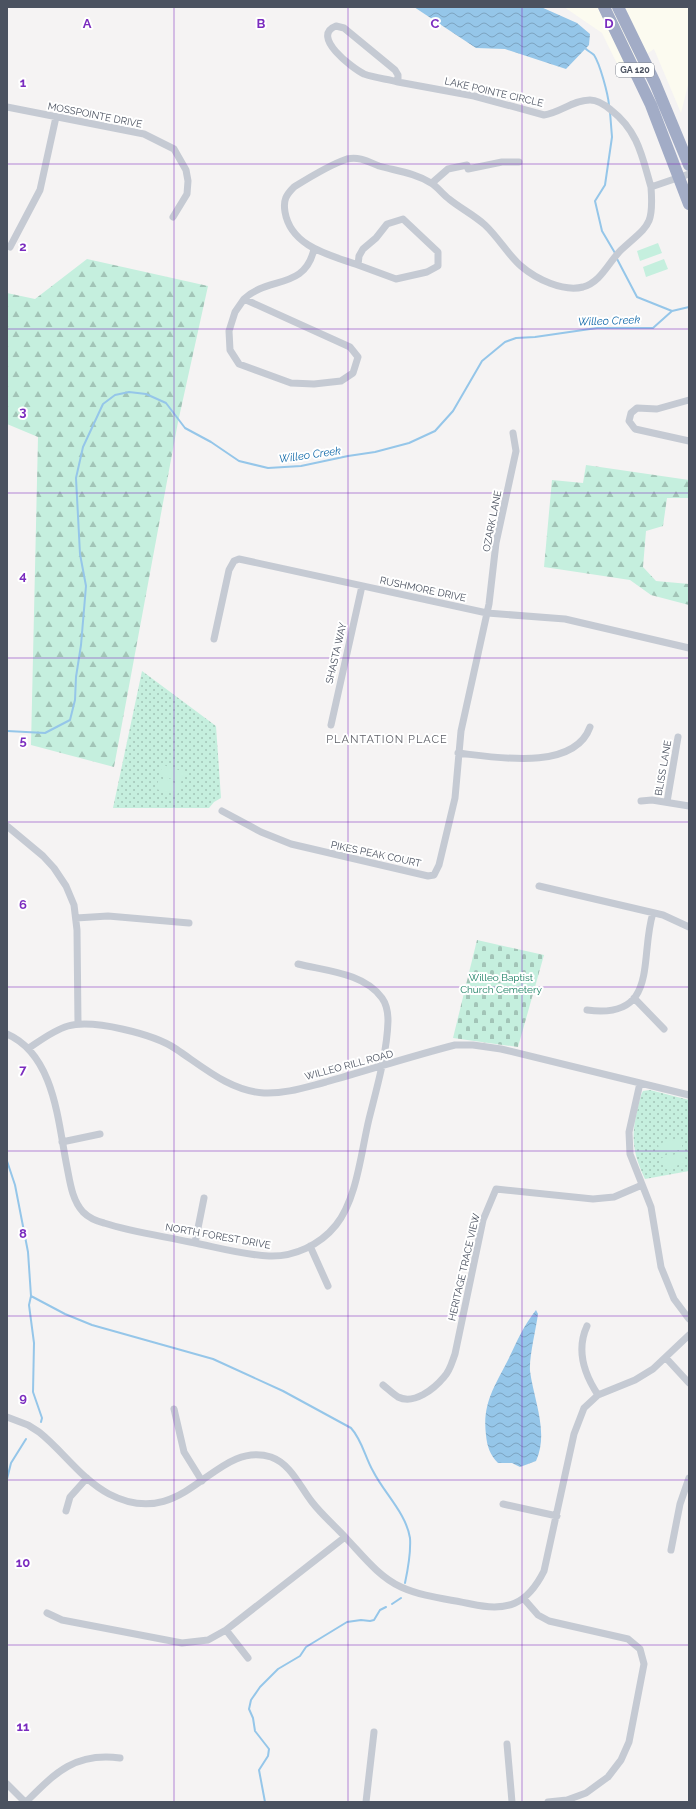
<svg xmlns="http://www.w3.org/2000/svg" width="696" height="1809" font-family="Raleway,sans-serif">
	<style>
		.commercial { fill: #fcfbf0 }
		.grass { fill: url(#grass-dots) }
		.forest { fill: url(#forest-firs) }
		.cemetery { fill: url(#cemetery-stones) }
		.garden { fill: #c5efde }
		.water { fill: url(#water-waves) }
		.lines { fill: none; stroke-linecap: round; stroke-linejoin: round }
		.stream { stroke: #95c6e9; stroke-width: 2 }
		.minor { stroke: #c5cad3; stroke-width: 7 }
		.trunk { stroke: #a2acc6; stroke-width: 12 }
		.grid { fill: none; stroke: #7b2cbf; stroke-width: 1; stroke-opacity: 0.55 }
		.labels { text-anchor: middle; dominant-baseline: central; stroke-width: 4; stroke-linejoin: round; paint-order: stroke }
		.shield { fill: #fff; stroke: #818690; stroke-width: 1 }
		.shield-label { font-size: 9px; font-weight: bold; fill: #4b5260 }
		.street-label { font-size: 10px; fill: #4b5260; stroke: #fff }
		.park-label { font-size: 10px; fill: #1d8064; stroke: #fff }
		.water-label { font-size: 11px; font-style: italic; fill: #146baa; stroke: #fff }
		.neighbourhood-label { font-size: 11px; letter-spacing: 1px; fill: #5f6168; stroke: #fff }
		.grid-label { font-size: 13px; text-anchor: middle; font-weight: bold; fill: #7b2cbf; stroke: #fff; stroke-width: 4; stroke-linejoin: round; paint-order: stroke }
	</style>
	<defs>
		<pattern id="grass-dots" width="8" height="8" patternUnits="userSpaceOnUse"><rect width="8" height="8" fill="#c5efde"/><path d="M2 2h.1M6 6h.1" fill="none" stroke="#a2c4b7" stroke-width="1.8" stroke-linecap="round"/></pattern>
		<pattern id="forest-firs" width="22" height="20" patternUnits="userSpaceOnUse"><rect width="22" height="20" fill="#c5efde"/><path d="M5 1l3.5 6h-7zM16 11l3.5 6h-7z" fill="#a2c4b7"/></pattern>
		<pattern id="cemetery-stones" width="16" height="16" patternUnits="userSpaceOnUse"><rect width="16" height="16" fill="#c5efde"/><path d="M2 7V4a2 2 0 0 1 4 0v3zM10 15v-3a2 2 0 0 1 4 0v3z" fill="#a2c4b7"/></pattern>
		<pattern id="water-waves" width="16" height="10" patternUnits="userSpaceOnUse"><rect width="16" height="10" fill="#95c6e9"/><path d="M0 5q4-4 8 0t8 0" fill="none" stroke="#7ca3c0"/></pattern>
	</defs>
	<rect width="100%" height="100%" fill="#f5f3f3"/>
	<path class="commercial" d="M564,7H689V81L681,113L654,49L621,72L602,33Z"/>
	<path class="grass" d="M142,671L216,726L221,798L214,802L209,808H113Z
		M650,1090L689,1100V1171L645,1179C629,1145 632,1130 641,1095L643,1091Z"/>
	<path class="forest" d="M87,259L208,286L178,422L114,767L31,745L38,437L7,424V293L35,299Z
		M586,465L689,480V498H667L663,526L646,531L643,567L656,581L689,584V605L651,595L630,580L544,567L552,480L583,483Z"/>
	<path class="cemetery" d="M477,940L544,955L518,1047L453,1038Z"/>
	<path class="garden" d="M658,243L662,253L640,261L637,251Z
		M664,259L668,269L646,277L643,267Z
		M163,765L185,772L181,782L159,775Z
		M159,778L181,785L177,795L156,789Z
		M680,1138L683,1149L660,1155L658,1144Z
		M684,1152L686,1163L664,1169L661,1158Z"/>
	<path class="water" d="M414,7H541L577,23L590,34L589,45L566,69L505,49L476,48Z
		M536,1310L538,1314C536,1329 529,1357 530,1371C534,1401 549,1432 536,1461L520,1467L512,1463H498C490,1455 487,1446 486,1435C482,1403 495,1386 509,1358C517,1341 524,1325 536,1310Z"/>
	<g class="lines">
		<path class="stream" d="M586,49C588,51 592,53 594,55C600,64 608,94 609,105
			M610,112L612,137L605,185L595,201L602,231L615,253
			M616,257L637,297L672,311
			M7,731L45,733L70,720L75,700L76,677L81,645L86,586L80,554L76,478L83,447L103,404L115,395L129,392L146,394L166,403L185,428L211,442L239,461L268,468L301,466L348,456L375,452L409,443L435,431L453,411L482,361L505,342L516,338L535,337L597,328H653L672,311L689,307
			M7,1161L15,1185L28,1252L31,1296L29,1305L34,1343L33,1392L42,1418L41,1422
			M31,1296L65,1314L92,1325L213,1359L283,1391L351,1428C362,1440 365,1457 373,1471C384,1493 406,1513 410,1538C411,1553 408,1569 405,1583
			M7,1479L11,1463L26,1439
			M392,1604L401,1598
			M265,1802L259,1770L268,1756L269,1749L255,1731L253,1718L249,1709L251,1700L260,1687L278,1669L300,1656L306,1647L347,1622L361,1620L370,1621L374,1620L380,1610L386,1607"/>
		<path class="minor" d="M336,26L344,28L395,70L398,75V82C387,79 375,78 364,74C352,68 310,36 336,26Z
			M398,82L474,96L544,115C560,113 573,100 590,100C598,100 605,105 611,110C638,131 642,156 651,187
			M7,107L144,134L174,149L186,170L188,181L187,194L173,217
			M432,183L448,169L467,165L468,169L502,162H519
			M403,219L438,252V266L427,272L396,279L358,265L359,256L363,249L376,238L387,224Z
			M10,247L40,190L56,117
			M358,265C330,255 291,247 285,212C283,200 286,195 294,187C310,177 329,165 347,159C359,156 369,162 379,166C397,171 415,173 431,183C438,187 442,194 449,199C460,208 474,215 485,225C498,237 509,256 521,266C536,279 563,292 583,287C601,282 608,263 621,250C648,225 654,227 651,187L689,174
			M244,299L350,347L358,357L353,373L341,381L314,384L291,383L239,364L230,350L229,331L235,312Z
			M244,299C268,276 305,290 314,249
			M689,400L657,409L637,408L631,413L629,421L635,429L689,441
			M214,639L229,570L234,561L239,559L487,613L565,619L689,648
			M331,725L362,586
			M458,753C494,757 574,772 590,727
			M641,801L652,800L689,806
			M667,802L678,737
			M222,811L261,832L291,844L428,876L434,875L439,865L455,798L461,731L489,604L496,543L516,451L513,433
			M7,826L43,856L54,868L66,886L74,905L77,930L78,1024
			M539,886L663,915L689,927
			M76,918L108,916L189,923
			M634,998L664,1029
			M587,1010C660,1020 639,957 653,913
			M7,1034C55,1055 58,1123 67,1167C70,1182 72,1200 83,1212C88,1217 96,1221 104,1223C132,1232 162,1236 190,1242C216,1247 243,1255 269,1256C294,1257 320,1245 336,1225C357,1199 361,1152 369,1119C377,1087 387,1053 388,1021C388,1012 387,1005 382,998C364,973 326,971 298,964
			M29,1048C41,1040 54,1030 68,1026C93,1019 154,1034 176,1049C203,1067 230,1091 264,1093C285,1094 306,1087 326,1082C369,1070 412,1056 455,1045H473L501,1049L689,1095
			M640,1083L629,1132L630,1154L651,1207L661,1267L674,1299L689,1319
			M62,1142L100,1134
			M195,1243L204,1198
			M310,1246L328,1286
			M587,1326C576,1350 584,1374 598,1395
			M666,1358L689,1383
			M383,1385C388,1389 393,1394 398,1397C414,1405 434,1389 444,1377C450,1371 452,1362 455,1354L483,1220L496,1189L593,1199L614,1197L642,1185
			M174,1409L184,1452L202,1481
			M7,1417L28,1425L39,1432C63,1451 81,1479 109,1494C186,1534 213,1439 271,1457C291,1464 300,1487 312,1502C322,1515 335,1526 346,1538C363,1556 379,1577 401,1587C423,1597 448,1599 471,1604C507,1612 527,1605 544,1571L574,1434L584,1408L598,1395L635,1380L653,1369L689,1335
			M503,1504L557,1516
			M66,1511L70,1497L87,1478
			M671,1550L680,1504L689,1478
			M524,1599L538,1615L549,1621L628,1639L640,1649L644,1664L629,1742L621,1760L608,1777L586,1793L567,1800L548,1802
			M47,1613L62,1620L182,1643L208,1640L226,1630L345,1537
			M226,1630L248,1658
			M507,1744L512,1802
			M7,1784L25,1802
			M26,1802C55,1773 75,1752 120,1758
			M366,1802L374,1732"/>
		<path class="trunk" d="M604,7L651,105L689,204
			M618,7L655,83L689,165"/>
	</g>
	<path class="grid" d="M174,7V1802M348,7V1802M522,7V1802M7,164H689M7,329H689M7,493H689M7,658H689M7,822H689M7,987H689M7,1151H689M7,1316H689M7,1480H689M7,1645H689"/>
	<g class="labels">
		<rect class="shield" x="616" y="63" width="38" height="14" rx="3"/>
		<g class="shield-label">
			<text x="635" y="70">GA 120</text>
		</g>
		<g class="street-label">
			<text transform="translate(494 92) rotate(13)">LAKE POINTE CIRCLE</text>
			<text transform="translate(95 115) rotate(11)">MOSSPOINTE DRIVE</text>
			<text transform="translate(492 521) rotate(-79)">OZARK LANE</text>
			<text transform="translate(423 589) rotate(12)">RUSHMORE DRIVE</text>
			<text transform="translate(336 653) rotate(-77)">SHASTA WAY</text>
			<text transform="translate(663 768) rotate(-80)">BLISS LANE</text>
			<text transform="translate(376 854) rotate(12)">PIKES PEAK COURT</text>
			<text transform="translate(349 1065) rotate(-15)">WILLEO RILL ROAD</text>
			<text transform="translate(218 1236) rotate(10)">NORTH FOREST DRIVE</text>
			<text transform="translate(464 1267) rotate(-77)">HERITAGE TRACE VIEW</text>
		</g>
		<g class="park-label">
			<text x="501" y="977">Willeo Baptist<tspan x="501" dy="12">Church Cemetery</tspan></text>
		</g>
		<g class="water-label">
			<text transform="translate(609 321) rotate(-2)">Willeo Creek</text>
			<text transform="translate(310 455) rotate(-8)">Willeo Creek</text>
		</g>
		<g class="neighbourhood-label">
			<text x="387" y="739">PLANTATION PLACE</text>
		</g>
	</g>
	<g class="grid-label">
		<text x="87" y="28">A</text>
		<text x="261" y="28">B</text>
		<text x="435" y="28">C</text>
		<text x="609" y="28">D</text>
		<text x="23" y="87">1</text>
		<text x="23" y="251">2</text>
		<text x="23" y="416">3</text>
		<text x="23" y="580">4</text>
		<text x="23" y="745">5</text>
		<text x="23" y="909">6</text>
		<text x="23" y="1074">7</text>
		<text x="23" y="1238">8</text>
		<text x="23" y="1402">9</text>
		<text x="23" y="1567">10</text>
		<text x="23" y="1731">11</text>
	</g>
	<rect width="696" height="1809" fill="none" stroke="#4b5260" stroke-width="16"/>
</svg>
